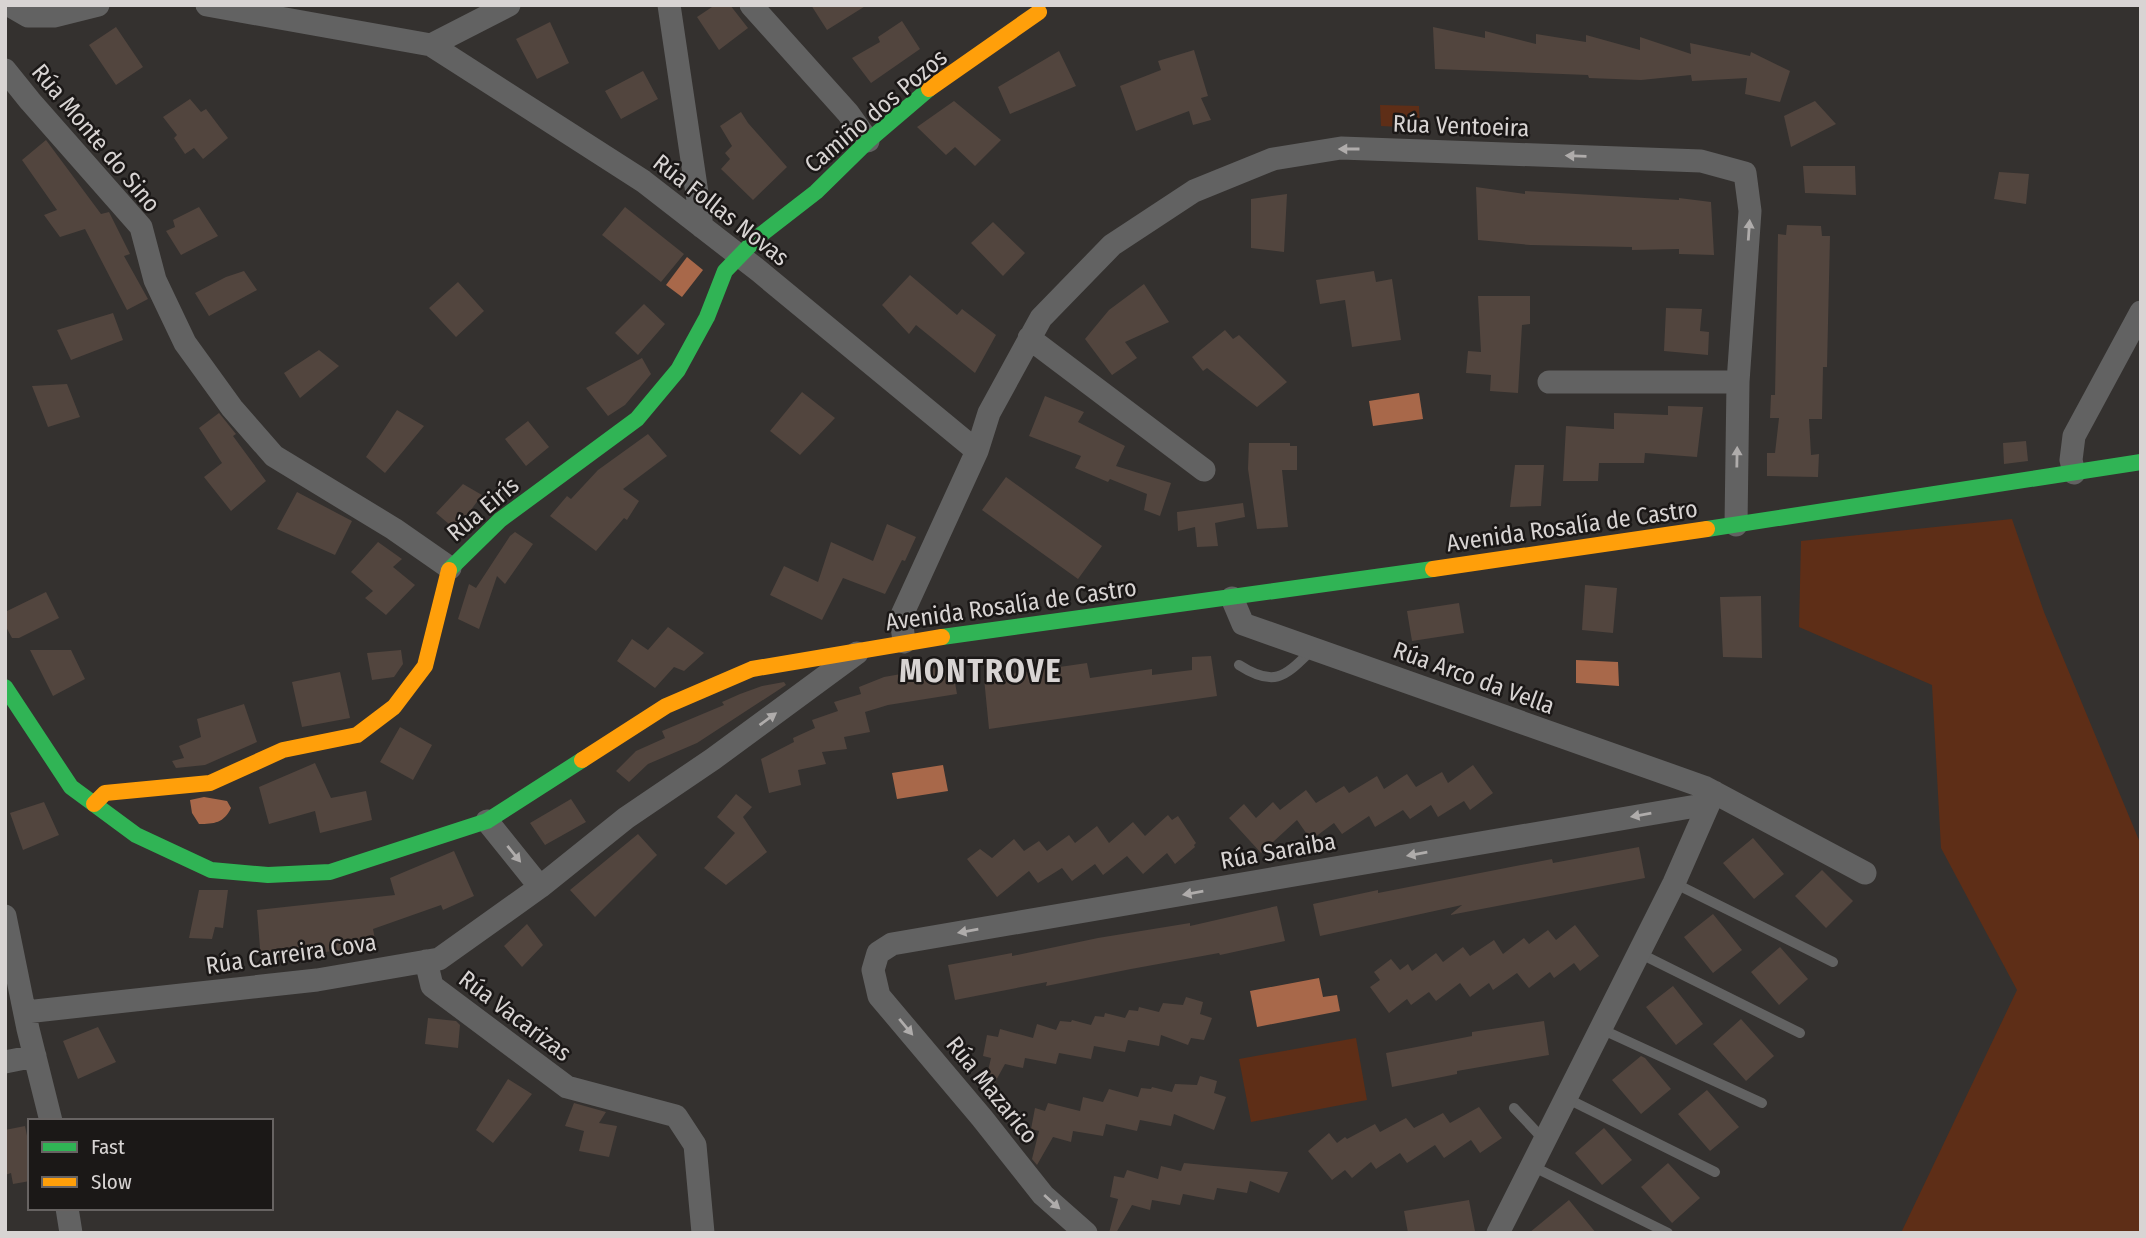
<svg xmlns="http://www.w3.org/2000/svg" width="2146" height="1238" font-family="'Fira Sans Condensed',sans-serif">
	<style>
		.green { fill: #5e2e17 }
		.water { fill: #a8684a }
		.building { fill: #52453e }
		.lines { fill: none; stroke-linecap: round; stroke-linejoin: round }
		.lane { stroke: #626262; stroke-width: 10 }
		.street { stroke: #626262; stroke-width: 23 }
		.fast { stroke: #30b455; stroke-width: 16 }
		.slow { stroke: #ff9f0a; stroke-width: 16 }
		.oneway { fill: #afacab }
		.labels { text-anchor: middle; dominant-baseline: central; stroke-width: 5; stroke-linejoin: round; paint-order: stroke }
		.street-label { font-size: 24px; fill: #d8d4d3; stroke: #1b1817 }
		.district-label { font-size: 32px; font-weight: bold; letter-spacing: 2px; fill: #d8d4d3; stroke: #1b1817 }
	</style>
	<rect width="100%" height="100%" fill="#34312f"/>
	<path class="green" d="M1380,105L1419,106L1420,128L1381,126Z
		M2012,519L2044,612L2141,845V1233H1901L2017,990L1941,848L1932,685L1799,627L1801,541Z
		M1356,1038L1367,1100L1251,1122L1239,1059Z"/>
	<path class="water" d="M687,257L703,270L682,297L666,285Z
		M1419,393L1423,419L1373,426L1369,401Z
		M1576,660L1618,662L1619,686L1576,683Z
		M943,765L948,791L897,799L892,773Z
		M204,797L227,801L231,808C224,823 214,824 199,824L192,813L190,800Z
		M1319,978L1323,997L1337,995L1340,1011L1257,1027L1250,991Z"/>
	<path class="building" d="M715,5H730L748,28L719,50L697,17Z
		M811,5H867L827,30Z
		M902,21L920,49L871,83L852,58L880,42L878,37Z
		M550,22L569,63L537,79L516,39Z
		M116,27L143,67L116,85L89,45Z
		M1433,27L1485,38V31L1536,44V34L1586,42V35L1640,50V37L1691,54L1690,43L1750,56L1751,52L1790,71L1780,102L1745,94L1747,78L1692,81L1691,75L1641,80L1589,78L1588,75L1435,69Z
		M1194,50L1208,96L1201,98L1211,120L1193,125L1189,111L1136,131L1120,86L1161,70L1158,61Z
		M1059,51L1076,86L1010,114L998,87Z
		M643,71L658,99L621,119L605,91Z
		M190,99L201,112L206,109L228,138L203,159L194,148L185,154L174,138L177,135L163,117Z
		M954,101L1001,140L975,166L955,147L946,155L917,127Z
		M1815,101L1836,124L1791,147L1784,116Z
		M741,112L748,123L787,167L753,200L721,169L730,159L725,153L732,146L720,126Z
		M46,140L101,214L109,212L130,254L124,256L148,299L127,310L85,229L60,237L44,215L57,210L22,160Z
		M1803,166H1855L1856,195L1805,193Z
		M1999,172L2029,174L2026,204L1994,199Z
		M1476,187L1525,194V191L1679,200V198L1711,202L1714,255L1679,254V249L1632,250V247L1530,245L1478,240Z
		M1287,194L1284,252L1251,248V199Z
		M199,207L218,236L181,255L166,231L175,227L173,220Z
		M625,207L684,254L661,282L602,235Z
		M993,222L1025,253L1003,276L971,243Z
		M1787,225L1821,226L1822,236H1830L1827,367H1823L1822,419H1809L1811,455L1819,454L1818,477L1767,476V453H1775L1779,418H1770L1771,395H1775L1778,234L1786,235Z
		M244,271L257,290L209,316L195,293L226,277Z
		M1374,271L1376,282L1392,279L1401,340L1352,347L1345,300L1320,304L1316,280Z
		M910,275L957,315L962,309L996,335L975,373L916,325L909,334L882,305Z
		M458,282L484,311L456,337L429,308Z
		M1144,284L1169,322L1125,342L1137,358L1112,375L1085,339L1109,310Z
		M1478,296H1530V324L1522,325L1518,393L1490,391L1491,375L1466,373L1468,351L1481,352Z
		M644,304L665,324L638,355L615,333Z
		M1666,308L1702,309L1700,331L1709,332L1708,355L1664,351Z
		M113,313L123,340L71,360L57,330Z
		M1225,330L1233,339L1239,335L1287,382L1257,407L1207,368L1203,371L1192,357Z
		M319,350L339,366L300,398L284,373Z
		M642,358L651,374L625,405L608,416L586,388Z
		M67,384L80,417L48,427L32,386Z
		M802,392L835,418L800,455L770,431Z
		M1045,396L1084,412L1078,422L1125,446L1116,466L1171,483L1160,516L1144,510L1147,494L1110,479L1108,482L1075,468L1081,456L1029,436Z
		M1668,406L1703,407L1697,457L1645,453L1644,463H1599L1598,481H1563L1566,426L1614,429V413L1668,415Z
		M397,410L424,426L385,473L366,457Z
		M219,413L236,434L233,436L266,481L231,511L204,477L222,463L199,428Z
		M528,421L549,447L526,466L505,439Z
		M648,434L667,456L623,489L639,501L627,520L624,518L596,551L550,516L567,496L571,499L598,470Z
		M2026,441L2028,461L2004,464L2003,443Z
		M1249,443H1290V446H1297V470H1282L1288,527L1257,529L1248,469Z
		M1515,465H1544L1541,506L1510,507Z
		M1006,477L1102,546L1078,579L982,510Z
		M463,484L482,495L456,530L436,513Z
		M297,492L352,521L335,555L277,529Z
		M1243,503L1245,517L1215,523L1218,546L1197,547L1195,527L1178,531L1177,512Z
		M887,524L916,537L905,561L902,560L885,594L843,578L822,620L770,595L784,566L818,582L831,542L873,561Z
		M515,532L533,544L505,584L497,576L479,629L458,619L469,584L476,588L510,536Z
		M378,542L402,559L393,567L415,585L386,615L365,598L373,591L351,572Z
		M1585,585L1617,588L1613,633L1582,630Z
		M46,592L59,618L19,638H12L5,625V612Z
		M1761,596L1762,658L1723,657L1720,597Z
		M1459,603L1464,633L1412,641L1407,611Z
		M668,627L704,653L684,671L674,667L655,688L617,661L632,639L648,650Z
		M30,650H71L85,679L53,696Z
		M401,650L403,664L394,677L372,680L367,653Z
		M1211,656L1217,696L989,729L984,678L1087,663L1090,678L1152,669V675L1192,670V657Z
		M952,665L957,694L888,705L865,712L870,732L844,737L847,749L822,752L826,764L798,770L801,785L769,793L761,759L794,742L793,738L815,728L812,720L838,711L834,702L861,694L859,687L884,677Z
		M340,672L350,718L302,727L292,682Z
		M784,682L786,685L697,743L648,764L629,782L616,771L636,751L665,738L662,731L724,705L722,702L740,694L762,686Z
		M244,704L257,742L205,765L176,768L172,761L184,758L179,746L201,737L197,719Z
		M400,727L432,745L413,780L380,762Z
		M315,763L331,798L366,791L372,820L320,833L315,811L269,824L259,787Z
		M1473,765L1493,793L1470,810L1464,801L1438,817L1431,805L1410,819L1403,810L1375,827L1369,816L1342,834L1334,823L1311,840L1297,820L1261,853L1229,818L1244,804L1256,818L1273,802L1280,810L1306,790L1316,803L1344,786L1349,793L1377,776L1384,789L1407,774L1416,787L1442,772L1448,783Z
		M736,794L752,807L743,817L767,852L726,885L704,868L735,833L717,817Z
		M571,799L586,822L545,845L530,823Z
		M44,802L59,835L23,850L10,813Z
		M1168,815L1172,820L1178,816L1196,843L1194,845L1195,847L1175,864L1167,853L1143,874L1127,856L1103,875L1095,864L1072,881L1062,868L1038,883L1029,871L997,897L967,859L980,849L992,858L1014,839L1024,851L1039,841L1047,851L1069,835L1075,843L1097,826L1109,843L1133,822L1145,836Z
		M638,834L657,855L595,917L570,890Z
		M1753,838L1784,874L1754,899L1723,863Z
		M1639,847L1645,878L1450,915L1462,905L1320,936L1313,904L1378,890V893L1552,859L1553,863Z
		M454,851L474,896L443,910L441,905L373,929L376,945L261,961L257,910L395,895L390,878Z
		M1822,870L1853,901L1826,928L1795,896Z
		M199,890H228L223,928L215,927L212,939L189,938Z
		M1277,906L1285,941L1220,955L1219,953L1131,969L1046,986L1047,982L955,1000L948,965L1012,953V956L1098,938L1190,923V926Z
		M1713,914L1742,950L1713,973L1684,937Z
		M527,924L543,945L522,967L504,946Z
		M1575,925L1599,956L1580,971L1574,963L1554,978L1550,972L1529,988L1517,973L1493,990L1489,983L1470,997L1460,983L1436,1001L1429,992L1411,1005L1407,999L1389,1013L1370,987L1380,980L1374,972L1391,959L1400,970L1408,964L1412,971L1436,953L1443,962L1463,947L1470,956L1494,940L1503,954L1524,938L1529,944L1548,930L1556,940Z
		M1780,947L1808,979L1779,1005L1751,972Z
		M1673,986L1703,1024L1676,1045L1646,1007Z
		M1186,997L1203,1002L1200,1014L1212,1018L1204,1040L1191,1038L1188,1045L1161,1035L1159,1046L1128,1040L1125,1052L1094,1046L1091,1059L1059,1053L1056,1064L1025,1058L1023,1068L1005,1064L988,1095L983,1092L991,1058L983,1056L987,1035L998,1037L1000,1029L1033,1038L1037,1024L1056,1030L1060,1021L1071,1022L1072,1020L1091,1025L1095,1016L1104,1017L1105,1013L1125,1018L1129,1010L1138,1011L1139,1007L1159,1012L1163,1003L1183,1005Z
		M428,1018L456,1021L460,1025L458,1048L425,1044Z
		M1741,1019L1774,1056L1746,1081L1713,1044Z
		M1544,1021L1549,1055L1457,1071V1074L1392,1087L1386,1053L1472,1036V1032Z
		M98,1027L116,1062L78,1079L63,1041Z
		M1641,1056L1645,1058L1671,1089L1641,1114L1612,1080Z
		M1200,1076L1217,1081L1214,1093L1226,1097L1214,1130L1174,1114L1171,1126L1140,1120L1137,1131L1106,1124L1103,1136L1073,1131L1071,1142L1053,1137L1037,1165L1032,1159L1039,1131L1031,1129L1035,1108L1045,1111L1048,1103L1080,1111L1083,1097L1103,1102L1109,1089L1138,1097L1141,1088L1151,1089L1152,1087L1172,1092L1175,1084L1197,1085Z
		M508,1079L532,1094L493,1143L476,1130Z
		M1707,1090L1739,1127L1710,1151L1678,1114Z
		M574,1103L606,1112L599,1123L617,1126L609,1157L579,1151L584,1131L565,1126Z
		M1479,1107L1502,1138L1480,1153L1471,1140L1444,1158L1435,1145L1407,1163L1400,1153L1376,1169L1371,1162L1352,1178L1345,1170L1332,1180L1308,1151L1329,1133L1337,1143L1345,1137L1347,1139L1375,1124L1380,1132L1406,1118L1414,1128L1443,1113L1450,1123Z
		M25,1126L30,1150V1181L13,1184L11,1173L5,1175V1130Z
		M1604,1128L1632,1160L1602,1185L1575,1153Z
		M1184,1163L1214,1166L1288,1172L1279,1193L1250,1181L1247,1193L1217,1188L1214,1200L1183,1194L1180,1205L1152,1200L1150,1210L1132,1205L1116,1233H1109L1118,1199L1110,1197L1114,1176L1124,1178L1127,1170L1158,1179L1161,1166L1181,1171Z
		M1668,1163L1700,1198L1672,1223L1641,1187Z
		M1469,1200L1475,1231L1408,1233L1404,1211Z
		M1569,1200L1596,1233H1529Z"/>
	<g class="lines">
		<path class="lane" d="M1239,665C1276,689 1286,675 1313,649
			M1674,883L1833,962
			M1639,953L1800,1033
			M1601,1029L1762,1103
			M1566,1098L1715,1172
			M1514,1108L1544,1140
			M1532,1166L1668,1233"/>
		<path class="street" d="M9,5L28,16H54L98,5
			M207,5L431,45L643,181L759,271L977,451L901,617L904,642
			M669,5L702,227
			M751,5L848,113L868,141
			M431,45L509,5
			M5,70L30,101L141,227L155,280L185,343L232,408L274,456L394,529L450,568
			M1029,338L1204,470
			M1549,382H1738
			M977,451L989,413L1041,318L1112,245L1194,191L1273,159L1341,148L1701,161L1745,173L1750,211L1738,382L1736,525
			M2074,473L2071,460L2074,436L2141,312
			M1232,598L1243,624L1704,787L1865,873
			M487,821L540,887
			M5,916L28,1029L51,1121
			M426,961L432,986L567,1087L676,1116L695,1145L703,1233
			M26,1012L317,980L439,959L540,887L626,818L713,759L857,653
			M5,1062L35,1056
			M67,1208L71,1233
			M1086,1233L1043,1195L982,1118L879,996L873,970L878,953L892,944L1708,804
			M1498,1233L1674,883L1714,792"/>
		<path class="fast" d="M1707,529L2141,462
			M449,570L500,520L637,419L678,370L707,317L725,271L758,237L816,192L868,141L929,89
			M942,637L1433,569
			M5,687L71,787L136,835L211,870L268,875L330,872L487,821L582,760"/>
		<path class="slow" d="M929,89L1039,12
			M1433,569L1707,529
			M582,760L666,706L752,669L942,637
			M94,804L105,793L210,783L283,750L357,735L394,707L425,666L449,570"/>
	</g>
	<defs><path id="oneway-solid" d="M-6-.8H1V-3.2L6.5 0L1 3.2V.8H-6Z" transform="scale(1.75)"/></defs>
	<g class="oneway">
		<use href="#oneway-solid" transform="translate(1349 149) rotate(180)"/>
		<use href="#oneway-solid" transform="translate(1576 156) rotate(-178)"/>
		<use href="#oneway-solid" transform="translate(1749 230) rotate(-86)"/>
		<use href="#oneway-solid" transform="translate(1737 457) rotate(-89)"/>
		<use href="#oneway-solid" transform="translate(768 719) rotate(-36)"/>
		<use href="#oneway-solid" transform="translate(1641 815) rotate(170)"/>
		<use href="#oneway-solid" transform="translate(514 854) rotate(51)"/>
		<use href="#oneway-solid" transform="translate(1417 854) rotate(170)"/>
		<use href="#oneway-solid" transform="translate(1193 893) rotate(170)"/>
		<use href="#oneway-solid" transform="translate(968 931) rotate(170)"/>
		<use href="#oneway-solid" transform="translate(906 1027) rotate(50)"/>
		<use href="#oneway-solid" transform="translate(1052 1202) rotate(42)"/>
	</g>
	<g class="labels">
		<g class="street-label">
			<text transform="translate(876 111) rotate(-40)">Camiño dos Pozos</text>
			<text transform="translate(1461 126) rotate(2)">Rúa Ventoeira</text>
			<text transform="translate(96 138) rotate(50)">Rúa Monte do Sino</text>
			<text transform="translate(721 210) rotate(38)">Rúa Follas Novas</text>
			<text transform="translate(483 509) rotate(-40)">Rúa Eirís</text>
			<text transform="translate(1572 526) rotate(-8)">Avenida Rosalía de Castro</text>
			<text transform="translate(1011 605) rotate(-8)">Avenida Rosalía de Castro</text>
			<text transform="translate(1474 678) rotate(20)">Rúa Arco da Vella</text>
			<text transform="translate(1278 851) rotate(-10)">Rúa Saraiba</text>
			<text transform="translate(291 954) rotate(-8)">Rúa Carreira Cova</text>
			<text transform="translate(515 1016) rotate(37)">Rúa Vacarizas</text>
			<text transform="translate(992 1090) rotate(51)">Rúa Mazarico</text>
		</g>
		<g class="district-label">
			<text x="981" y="671">MONTROVE</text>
		</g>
	</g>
	<rect width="2146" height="1238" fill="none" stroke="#d8d4d3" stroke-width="14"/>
	<rect x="28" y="1119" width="245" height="91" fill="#1b1817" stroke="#676362" stroke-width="2"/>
	<rect x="42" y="1142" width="35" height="10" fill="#30b455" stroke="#676362" stroke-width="2"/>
	<text x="91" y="1154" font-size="21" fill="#d8d4d3">Fast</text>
	<rect x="42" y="1177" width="35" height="10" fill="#ff9f0a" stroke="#676362" stroke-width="2"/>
	<text x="91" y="1189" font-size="21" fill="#d8d4d3">Slow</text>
</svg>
